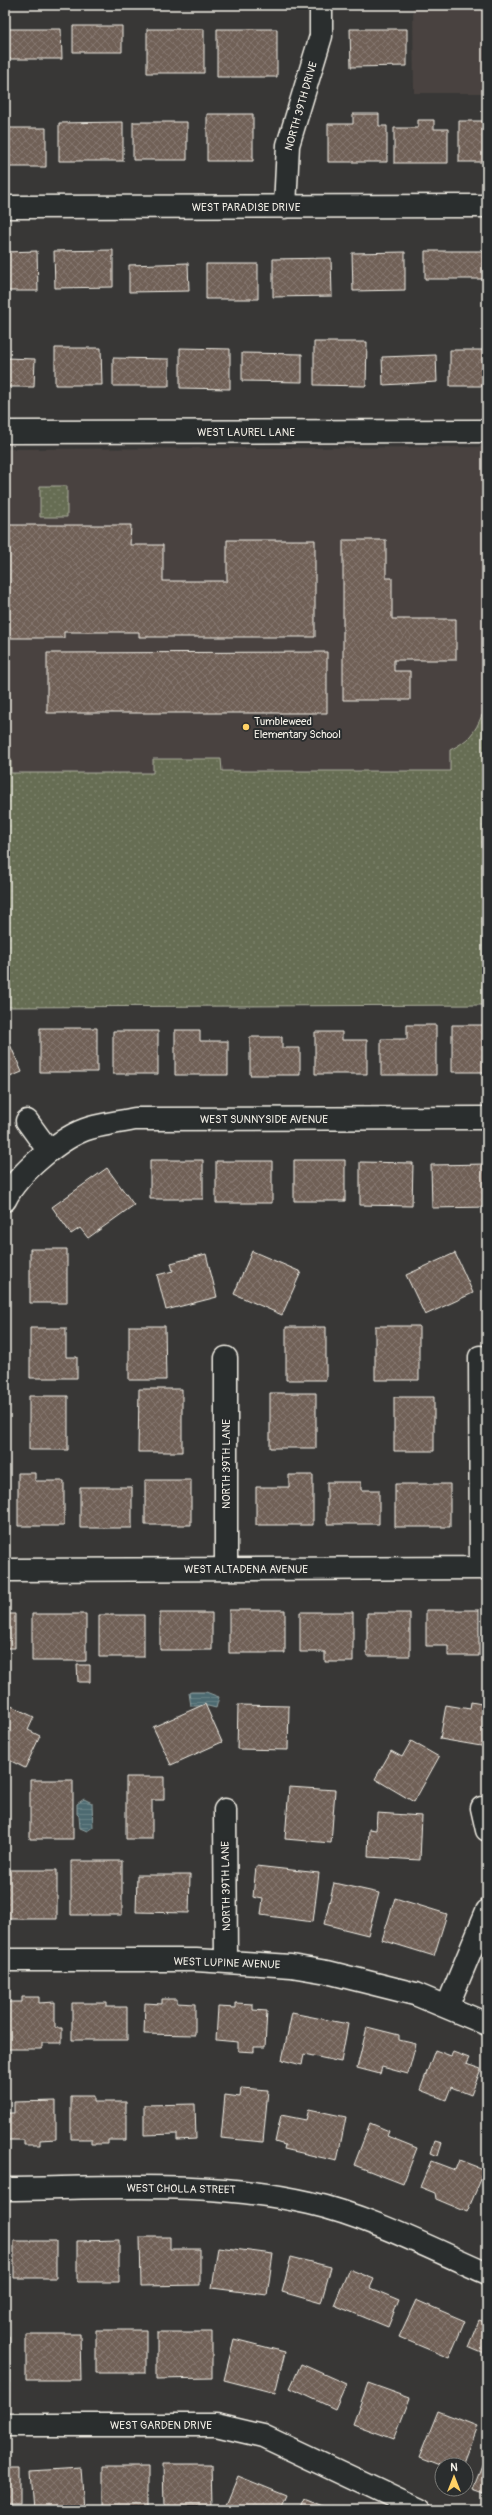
<svg xmlns="http://www.w3.org/2000/svg" width="492" height="2515" font-family="Pangolin,sans-serif">
	<style>
		.built { fill: #494340 }
		.park { fill: url(#park-dots); stroke: #adaf9e }
		.water { fill: url(#water-rules); stroke: #90a1a1 }
		.building { fill: url(#building-cross-hatch); stroke: #f4f1e8 }
		.lines { fill: none; stroke-linecap: round; stroke-linejoin: round }
		.street-casing { stroke: #f4f1e8; stroke-width: 25 }
		.secondary-casing { stroke: #f4f1e8; stroke-width: 25 }
		.street { stroke: #2a2d2e; stroke-width: 22 }
		.secondary { stroke: #2a2d2e; stroke-width: 22 }
		.poi-dot { fill: #ffd166; stroke: #2a2d2e; stroke-width: 1.5 }
		.labels { text-anchor: middle; dominant-baseline: central; stroke-width: 4; stroke-linejoin: round; paint-order: stroke }
		.street-label { font-size: 11px; fill: #f4f1e8; stroke: #2a2d2e }
		.poi-label { font-size: 11px; fill: #f4f1e8; stroke: #2a2d2e; text-anchor: start }
	</style>
	<defs>
		<pattern id="park-dots" width="8" height="8" patternUnits="userSpaceOnUse"><rect width="8" height="8" fill="#666d53"/><path d="M2 2h.1M6 6h.1" fill="none" stroke="#7c826c" stroke-width="1.8" stroke-linecap="round"/></pattern>
		<pattern id="water-rules" width="6" height="5" patternUnits="userSpaceOnUse"><rect width="6" height="5" fill="#4e6b71"/><path d="M0 2.5h6" fill="none" stroke="#688185"/></pattern>
		<pattern id="building-cross-hatch" width="8" height="8" patternUnits="userSpaceOnUse"><rect width="8" height="8" fill="#706057"/><path d="M0 0l8 8M0 8l8-8" fill="none" stroke="#85776f"/></pattern>
	</defs>
	<rect width="100%" height="100%" fill="#383736"/>
	<filter id="ink" filterUnits="userSpaceOnUse"><feTurbulence type="fractalNoise" baseFrequency=".025" numOctaves="2"/><feDisplacementMap in="SourceGraphic" scale="8" xChannelSelector="R" yChannelSelector="G"/><feConvolveMatrix kernelMatrix="1 2 1 2 8 2 1 2 1" color-interpolation-filters="sRGB"/></filter>
	<g filter="url(#ink)">
		<path class="built" d="M413,5H487V93H414Z
			M487,447V1005L5,1007V449Z"/>
		<path class="park" d="M40,486H67V517H40Z
			M482,715H487V1005L5,1007V759H11V773H153V759H221L222,771H450V750C468,741 475,733 482,715Z"/>
		<path class="water" d="M191,1692H206L219,1697L216,1708L208,1706H191L189,1693Z
			M84,1799L92,1803L93,1827L87,1831L80,1828L79,1816L77,1814V1804Z"/>
		<path class="building" d="M73,26H122V52H73Z
			M5,29H61L62,59H5Z
			M147,29H204V73H147Z
			M217,29H277V77H217Z
			M350,29H407V66L351,67Z
			M207,114H253V161H207Z
			M353,114H379V126H387V162H328V124H353Z
			M418,120H434V129H448V163H394V128H418Z
			M459,121H487V162H459Z
			M123,122V161H59V123Z
			M133,122H187V160H133Z
			M5,128H46V167H5Z
			M113,250V287L55,288L54,251Z
			M37,251L38,291H5V252Z
			M425,251H484V279H425Z
			M405,252V290L353,291L352,253Z
			M331,258L332,296L273,297V259Z
			M188,263L189,291L129,292V265Z
			M206,264H258V299H206Z
			M314,342H367L366,386L314,385Z
			M55,348H101L102,385H55Z
			M180,348L230,349V389L180,388Z
			M450,350H487V386H450Z
			M242,353L302,354V382L242,381Z
			M436,355L437,382L383,385L382,357Z
			M5,358L35,359L34,387H5Z
			M113,358L169,359V386H113Z
			M5,525H131L130,545H163V581H227V540H315V637H139V632H64V638H5Z
			M343,540H386V578H392V619H456V660H394V671H410V700H343Z
			M327,652V713H47V653Z
			M407,1025H436V1075H381V1039H407Z
			M452,1025H487V1072H452Z
			M40,1028H97V1072H40Z
			M175,1030H200V1041H228V1075H175Z
			M113,1031H158V1074H113Z
			M315,1032H342V1040H367V1074H315Z
			M5,1033L22,1072L5,1079Z
			M250,1037H282V1048H300V1075H250Z
			M150,1160H203V1199H150Z
			M294,1160H345V1201H294Z
			M216,1161H272V1203H216Z
			M360,1162L413,1163L412,1206L360,1205Z
			M487,1164V1207L432,1208L431,1165Z
			M107,1168L134,1205L88,1238L80,1228L71,1234L52,1207Z
			M30,1249H67V1303H30Z
			M252,1251L301,1272L282,1315L234,1294Z
			M455,1253L473,1293L425,1315L406,1275Z
			M206,1254L217,1297L166,1310L157,1275L173,1271L171,1263Z
			M129,1326H165L166,1380H129Z
			M375,1326H419V1380H375Z
			M286,1327H326V1380H286Z
			M30,1328H66V1357H77V1378H30Z
			M139,1389H182V1452H138Z
			M270,1393H316V1448H270Z
			M29,1396H68V1450H29Z
			M394,1397H434V1451H394Z
			M18,1473H35V1481H64V1526H18Z
			M289,1475H313V1525H256V1487H289Z
			M145,1480H191V1525H145Z
			M327,1482H361V1490H379V1524H327Z
			M395,1484H450V1527H395Z
			M80,1487H132V1528H80Z
			M229,1610H285V1653H229Z
			M426,1610H479V1656H448V1646H426Z
			M300,1612H353V1662H325V1652H300Z
			M160,1613H212V1650H160Z
			M367,1613H410V1656H367Z
			M5,1614H15V1648H5Z
			M32,1614H86V1661H32Z
			M99,1615H144V1657H99Z
			M77,1665H90V1682H78Z
			M471,1702L487,1705V1747L440,1739L446,1705L470,1709Z
			M5,1703L34,1717L28,1730L40,1736L25,1768L5,1758Z
			M205,1704L222,1742L171,1765L153,1727Z
			M238,1705L289,1706L288,1750L237,1749Z
			M411,1741L439,1757L414,1802L375,1779L391,1751L402,1757Z
			M126,1777H164V1800H152V1839H126Z
			M30,1780H73V1839H30Z
			M289,1787L335,1790L331,1843L285,1839Z
			M377,1813L422,1816L420,1860L368,1857L369,1829L376,1830Z
			M71,1861H122V1915H71Z
			M256,1866L319,1873L313,1922L261,1915L263,1899L253,1897Z
			M5,1870H57V1919H5Z
			M137,1875H190L189,1913L136,1912Z
			M334,1883L379,1893L368,1935L324,1924Z
			M395,1898L447,1914L434,1956L382,1940Z
			M22,1997H39V2003L55,2002V2028H62V2043H42V2049H5V2002H22Z
			M162,1999H177V2003L195,2004V2035L144,2034L145,2003L162,2004Z
			M72,2003H107V2007H127V2040H72Z
			M236,2003L253,2004V2010L267,2011L265,2047H254V2052L238,2051V2042L216,2040L218,2007L236,2008Z
			M292,2013L348,2024L341,2062L304,2054L302,2065L282,2060Z
			M367,2027L399,2035V2040L416,2044L408,2074L382,2067L380,2074L357,2068Z
			M435,2050L451,2056L453,2052L469,2058L466,2064L481,2069L471,2095L451,2087L446,2100L420,2090Z
			M241,2088L268,2090L263,2142L221,2138L225,2095L240,2097Z
			M71,2096H94V2102H126V2140H108V2144H91V2139H71Z
			M56,2101V2139L40,2140V2145H24V2140H5V2113H14V2102Z
			M195,2104L196,2139L177,2140V2134L144,2135V2105Z
			M309,2109L346,2117L337,2161L284,2149L285,2145L275,2142L281,2115L306,2120Z
			M370,2123L389,2131L387,2136L417,2148L403,2184L354,2165Z
			M435,2141L442,2143L438,2156L431,2153Z
			M459,2160L485,2170L467,2212L436,2199L435,2193L420,2187L431,2161L455,2170Z
			M140,2237H170V2249H200V2285L141,2286Z
			M119,2240V2282H77V2241Z
			M14,2241H56V2278H14Z
			M218,2247L273,2254L267,2295L212,2288Z
			M291,2257L331,2267L321,2303L282,2292Z
			M349,2269L374,2279L370,2288L399,2300L388,2327L334,2305Z
			M416,2300L465,2321L449,2358L399,2337Z
			M479,2320L487,2323V2355L468,2347Z
			M96,2330H146V2373H96Z
			M157,2332H212V2378L157,2379Z
			M26,2334H80L81,2380H26Z
			M5,2336H9V2383H5Z
			M234,2339L285,2352L275,2393L224,2380Z
			M301,2364L346,2384L335,2409L290,2388Z
			M368,2383L410,2398L394,2439L353,2424Z
			M438,2411L477,2426L462,2465H442V2467L419,2458Z
			M487,2453V2494L473,2489Z
			M163,2464H211L212,2507H164Z
			M5,2467H20V2504H5Z
			M103,2467H148V2509H103Z
			M81,2468L84,2509L33,2510L30,2471Z
			M238,2476L287,2496L281,2510H224Z
			M304,2499L332,2510H299Z"/>
		<g class="lines">
			<g class="street-casing">
				<path id="street" d="M5,207L487,206
					M285,207L288,145L321,36V5
					M5,432L487,431
					M27,1121L48,1150
					M5,1200C17,1174 62,1136 90,1128C104,1124 120,1122 135,1119L487,1118
					M480,1357L481,1568
					M226,1569V1358
					M5,1570L487,1568
					M482,1808L487,1830
					M225,1810L226,1961
					M5,1960H196L291,1966L327,1972L415,1994L487,2024
					M447,2007L487,1911
					M5,2425H216L263,2436L420,2510"/>
			</g>
			<g class="secondary-casing">
				<path id="secondary" d="M5,2189C106,2188 210,2180 310,2203C368,2216 432,2249 487,2273"/>
			</g>
			<use href="#street" class="street"/>
			<use href="#secondary" class="secondary"/>
		</g>
	</g>
	<circle class="poi-dot" cx="246" cy="727" r="4"/>
	<g class="labels">
		<g class="street-label">
			<text transform="translate(301 106) rotate(-74)">NORTH 39TH DRIVE</text>
			<text x="246" y="207">WEST PARADISE DRIVE</text>
			<text x="246" y="432">WEST LAUREL LANE</text>
			<text x="264" y="1119">WEST SUNNYSIDE AVENUE</text>
			<text transform="translate(226 1464) rotate(-90)">NORTH 39TH LANE</text>
			<text x="246" y="1569">WEST ALTADENA AVENUE</text>
			<text transform="translate(226 1886) rotate(-91)">NORTH 39TH LANE</text>
			<text transform="translate(227 1963) rotate(2)">WEST LUPINE AVENUE</text>
			<text transform="translate(181 2189) rotate(1)">WEST CHOLLA STREET</text>
			<text x="161" y="2425">WEST GARDEN DRIVE</text>
		</g>
		<g class="poi-label">
			<text x="254" y="721">Tumbleweed<tspan x="254" dy="13">Elementary School</tspan></text>
		</g>
	</g>
	<rect width="492" height="2515" fill="none" stroke="#2a2d2e" stroke-width="20"/>
	<rect x="10" y="10" width="472" height="2495" fill="none" stroke="#f4f1e8" stroke-width="1.5" filter="url(#ink)"/>
	<g transform="translate(454 2477)"><circle r="19" fill="#2a2d2e" stroke="#7b7b78"/>
	<path d="M0-3L7 15L0 10L-7 15Z" fill="#ffd166"/>
	<text y="-6" font-size="11" font-weight="bold" text-anchor="middle" fill="#f4f1e8">N</text>
	</g>
</svg>
